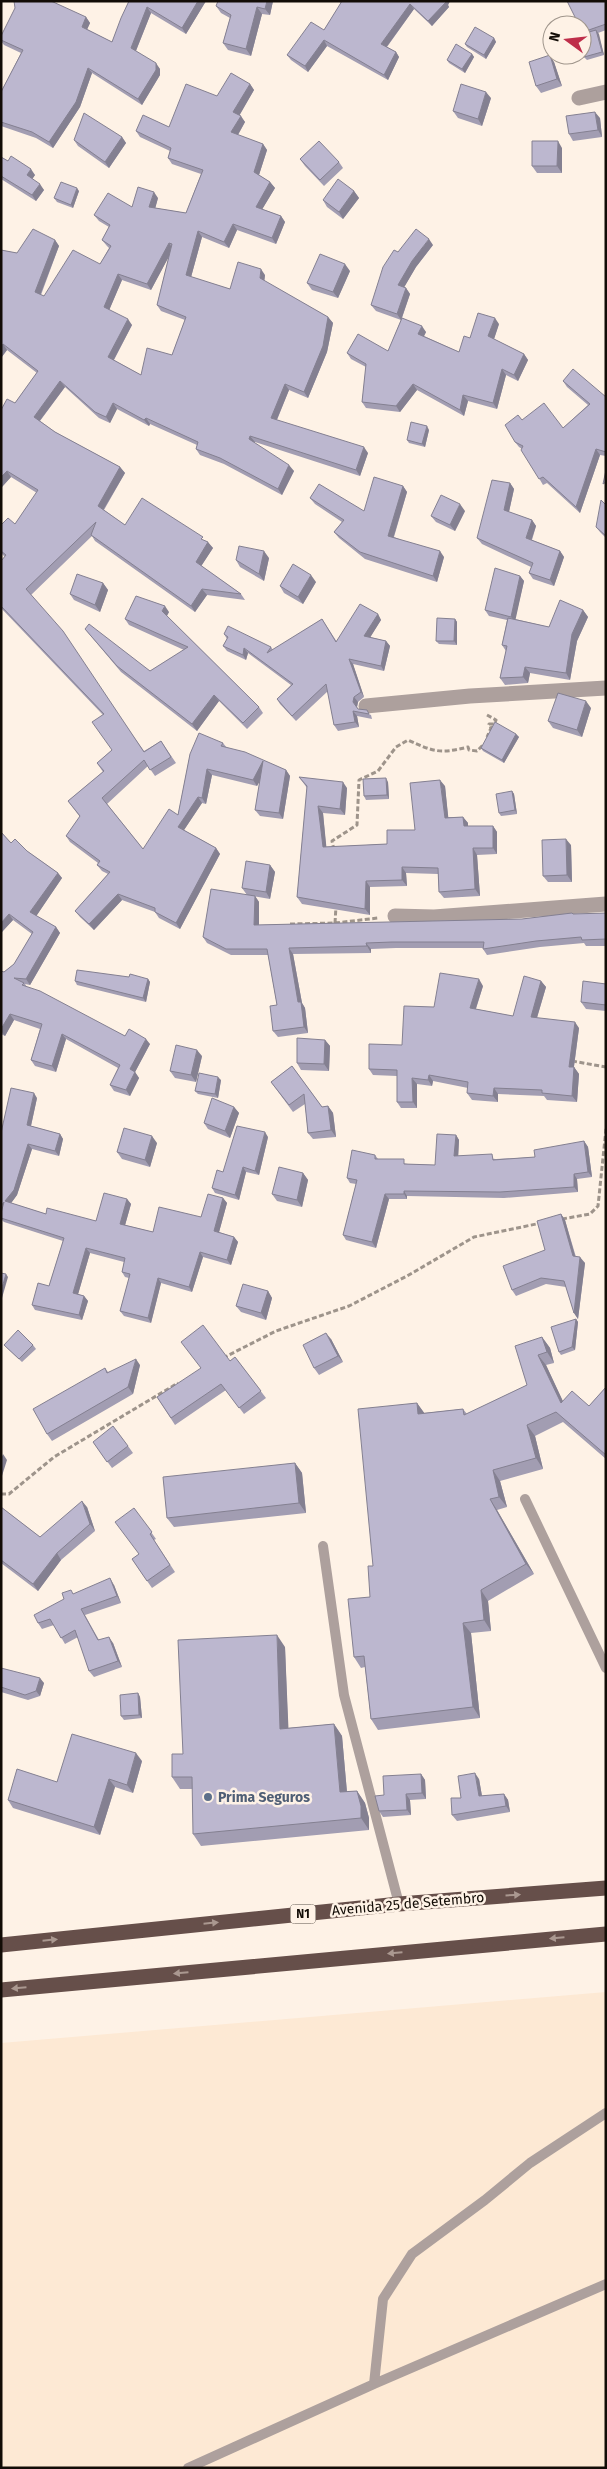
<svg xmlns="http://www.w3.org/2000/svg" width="607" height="2469" font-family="'Fira Sans',sans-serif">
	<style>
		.built { fill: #fde9d4 }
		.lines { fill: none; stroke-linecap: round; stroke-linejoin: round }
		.path { stroke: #9e948b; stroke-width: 3; stroke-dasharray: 5 2.5; stroke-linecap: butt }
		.service { stroke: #ada09d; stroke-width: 10 }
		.minor { stroke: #ada09d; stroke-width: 15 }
		.trunk { stroke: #664f4a; stroke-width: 15 }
		.wall { fill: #a29db2; fill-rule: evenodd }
		.shaded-wall { fill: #848091 }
		.building { fill: #bcb7cf; stroke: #848091; fill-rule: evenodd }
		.oneway { fill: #aa9890 }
		.service-dot { fill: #5c6f8a; stroke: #fef2e6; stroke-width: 2 }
		.labels { text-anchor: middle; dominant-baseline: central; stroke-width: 5; stroke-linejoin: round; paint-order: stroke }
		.shield { fill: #fef2e6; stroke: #595149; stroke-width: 1 }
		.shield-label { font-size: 12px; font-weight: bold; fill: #120c06 }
		.service-label { font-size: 14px; font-weight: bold; fill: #4e5e75; stroke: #fef2e6; text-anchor: start }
		.street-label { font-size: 14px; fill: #120c06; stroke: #fef2e6 }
	</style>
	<rect width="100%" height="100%" fill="#fef2e6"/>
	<path class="built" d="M606,1992V2468H1V2043Z"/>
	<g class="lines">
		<path class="path" d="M487,715L496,720L494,724H489L491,728L487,737
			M334,850L332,841L357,825L359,780L378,771L396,747L408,740C434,752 440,754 468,747L469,750L477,751L483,745
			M335,923L336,906
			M290,924L335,923L378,918
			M572,1061L606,1067
			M562,1219L590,1214L598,1206L606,1129
			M223,1358L276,1331L349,1306L407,1276L474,1237L541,1223
			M1,1494H9L54,1457L178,1383"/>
		<path class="service" d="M525,1499L606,1668
			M323,1546L344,1695L399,1904
			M374,2384L606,2284
			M188,2468L374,2384L383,2299L412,2254L485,2200L530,2163L606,2113"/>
		<path class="minor" d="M579,98L606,92
			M366,706L470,696L606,688
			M395,916L434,917L606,904"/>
		<path class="trunk" d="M1,1945L399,1904L606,1888
			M1,1990L606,1934"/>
	</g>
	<path class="wall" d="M129,1H206L186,34L151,13L136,51L160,69V75L142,105L92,73L80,107L53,148L36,138L1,126V92L21,53L4,45L1,41V36L86,17L90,23L87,29L112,42Z
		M273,1L270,15L262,14L251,56L228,50L223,43L230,18L221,13L216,6Z
		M338,1H450L448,5L449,7L432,26L414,9L387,47L396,52L399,57L388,80L327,46L308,72L291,60L287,55L324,30L341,3Z
		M606,1V30L598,33L604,55L587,60L584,57V34L582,31Z
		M494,38L496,42L486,59L467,47L465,44Z
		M472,54L474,57L465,73L449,63L447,60Z
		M554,62L562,86L541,93L536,86Z
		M250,84L254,90L239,115L245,122L238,135L263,144L267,150L259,175L270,182L275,188L262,209L281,216L285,222L276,244L237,230L229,248L202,237L191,277L230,289L265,275L264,281L328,317L333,323L327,352L308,398L289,390L277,420L368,453L360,476L255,442L254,443L294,471L282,495L224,464L200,455L196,449L197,445L150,424L149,426L117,409L110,423L99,418L65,387L40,421L55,432L120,467L125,473L104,510L125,525L206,541L213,548L201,566L241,594L245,600L207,595L195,612L95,541L92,536L31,595L144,751L161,741L176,763L155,776L148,766L107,804L143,849L178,815L190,754L223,743L227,748L286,770L290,776L283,819L260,816L255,810L260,781L257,786L212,775L206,804L202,803L184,830L216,848L220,854L180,929L159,918L155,912L122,900L94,930L80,917L75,911L108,874L102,871L97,865L98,863L70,842L66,836L80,817L68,801L103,772L97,763L112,750L103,715L1,608V561L5,557L1,553V525L15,524L37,493L11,477L1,488L15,403L37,373L7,350L1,358V250L17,253L55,240L59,246L41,295L44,296L100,264L109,248L107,246L102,240L109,227L99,221L94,215L132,207L158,198L155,208L186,213L201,174L172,164L168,158L170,151L140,137L136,131L169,127L217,96ZM169,256L157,305L161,311L185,320L172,355L141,375L114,360L132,325L109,310L122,280L151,290Z
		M491,98L482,126L458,118L453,111Z
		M600,118L602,137L573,141L569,134Z
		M122,137L126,143L109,168L78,146L74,140Z
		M562,148V173H537L532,166Z
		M1,157L8,161L35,175L32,179L44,190L36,201L1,179Z
		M300,159L339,162L343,168L324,186L305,166Z
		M79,191L73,208L57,202L54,198Z
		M354,191L359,198L343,219L327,207L323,200Z
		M433,245L416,267L404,287L406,288L410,294L402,318L426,332L424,336L459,352L470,338L499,324L494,339L524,354L528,360L518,381L506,375L497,409L468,401L464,416L417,390L400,412L366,408L362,402L366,367L351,359L347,353L388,351L401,320L376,311L371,305L398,252Z
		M350,271L338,298L312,290L307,283Z
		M563,381L606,397V456L600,455L580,513L547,483L543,485L522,449L519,447L515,442L522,420L563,428L588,405L567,387Z
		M429,430L425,447L409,443L407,440Z
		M510,483L514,489L509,512L532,520L536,526L532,540L560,551L564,557L554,586L533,579L529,573L531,567L482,544L477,538Z
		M403,486L407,492L394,537L444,557L437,582L365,559L339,538L334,532L342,522L315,504L310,498L364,511Z
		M606,505V538L600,532L596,527Z
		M465,511L455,531L436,522L431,516Z
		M269,558L264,581L240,567L236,560Z
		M520,576L524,581L515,619L549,627L583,610L588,617L577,641L570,680L530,673L528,683L505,685L500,678L506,651L502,645L507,620L489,616L485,610Z
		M316,582L303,604L284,593L280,586Z
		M103,583L108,590L100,612L74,600L70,594Z
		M169,612L167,616L259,707L263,713L247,729L219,701L197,731L121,672L85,629L150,671L184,650L129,625L125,619Z
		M378,614L381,620L370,637L386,641L390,646L384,671L353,664L364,697L358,702L357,707L358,709L371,715L372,719L357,716L359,727L338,731L334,725L328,691L296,721L280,704L277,699L291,685L248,653L246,660L227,651L223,646L227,639L224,634L271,647L273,650L322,619L337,642Z
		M455,619L457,622V645L439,644L436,641Z
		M591,708L582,737L553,728L548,721Z
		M516,734L519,737L504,763L483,751L481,748Z
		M299,777L347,788L345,815L323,813L326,847L387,844L415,830L445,786L448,817H463L468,823V826H493L497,832V854L477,855L480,896L444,898L439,892L438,874L406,873L407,886L370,887V915L302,904L297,897L307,788Z
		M388,782L389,799L366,800L364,796Z
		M512,791L514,794L517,814L501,816L499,813Z
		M1,832L11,843L27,851L58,873L62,878L36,916L56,927L60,933L30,985L25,984L27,987L125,1036L150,1044L135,1072L139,1078L130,1096L114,1091L110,1085L118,1068L66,1039L56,1072L35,1066L31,1060L40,1029L14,1020L5,1036L1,1034V971L4,972L14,964L32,934L13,920L1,933Z
		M571,845L572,882H548L543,876Z
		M270,865L275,872L270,899L247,895L242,888Z
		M255,896L259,902V925L522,919L572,913L574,914L606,913V946H586L584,943L540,947L487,955L483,949V948H396L371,949V953L293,954L302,1003L305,1008L308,1033L278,1037L273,1031L277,1005L268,955H231L207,943L203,937Z
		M129,977L148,979L150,982L146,1002L77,985L75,981Z
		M541,981L546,987L537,1018L579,1028L574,1067L579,1074L577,1102L547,1100L544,1096L498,1094V1102L472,1100L467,1093L468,1088L433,1081L432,1086L417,1084V1108H401L397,1102V1076L373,1075L369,1069L402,1045L434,1007L483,986L476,1009L513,1016Z
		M606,984V1011L586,1009L581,1002Z
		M325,1040L330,1046L329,1071L301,1070L297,1063Z
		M202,1056L196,1082L175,1078L170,1071Z
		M292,1066L322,1107L328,1106L333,1113L336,1137L313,1139L308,1133L305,1104L293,1112L271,1082Z
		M221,1080L218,1098L198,1094L195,1091Z
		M37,1098L31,1126L60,1134L63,1139L59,1156L32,1149L17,1195L11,1203L46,1214L96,1221L127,1199L131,1204L125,1225L153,1232L201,1217L223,1198L227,1203L219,1232L234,1237L238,1242L231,1265L203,1257L192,1292L161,1283L151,1323L124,1316L120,1311L129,1278L125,1277L122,1272L124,1262L90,1253L78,1294L84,1296L88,1301L82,1320L35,1310L32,1305L49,1286L63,1241L4,1222L1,1219V1133Z
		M234,1107L239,1113L230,1138L208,1129L204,1123Z
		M456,1135L459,1140L458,1156L496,1159L535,1157L584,1141L588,1147L592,1177L577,1179L578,1192L504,1198L407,1196V1199H389L376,1248L346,1240L343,1235L356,1184L350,1183L347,1178L375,1155L378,1159L408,1164L435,1165Z
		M268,1137L259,1175L246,1172L239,1200L215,1193L212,1188L223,1172Z
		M157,1143L150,1167L122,1159L117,1152Z
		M303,1173L308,1180L302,1207L277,1201L272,1194Z
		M561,1214L565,1220L576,1257L585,1263L578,1319L574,1313L566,1287L546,1284L516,1296L512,1290L545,1250Z
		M268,1291L272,1298L266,1320L241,1312L236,1306Z
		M576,1319L578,1322L575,1350L561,1355L559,1352Z
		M542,1337L550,1348L554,1363L546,1365L563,1402L589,1406L606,1387V1459L563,1422L535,1436L543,1469L500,1481L507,1507L497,1510L534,1574L488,1601L491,1631L471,1633L480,1718L378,1730L371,1719L365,1667L361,1668L354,1657L370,1597L373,1566L417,1403L424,1413L463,1409L467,1414L527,1385Z
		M331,1339L343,1362L319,1375L314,1368Z
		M4,1345H33L36,1349L22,1362L7,1348Z
		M235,1357L266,1398L244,1414L226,1390L175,1425L157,1397L230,1361Z
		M140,1365L133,1394L52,1441L47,1434L105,1368L108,1372Z
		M93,1442L128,1446L133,1453L112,1468Z
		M295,1463L302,1473L306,1513L174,1527L167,1518Z
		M1,1507L40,1537L87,1507L95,1531L61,1560L38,1591L1,1563Z
		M134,1508L156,1539L154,1540L175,1572L152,1588L132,1559L139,1554Z
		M114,1585L121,1603L85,1615L99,1640L113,1643L122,1667L94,1677L89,1671L78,1637L65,1644L54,1625L42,1629L38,1623L74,1594Z
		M285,1647L288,1728L334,1724L342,1736L347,1792L357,1791L365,1803L369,1818V1830L201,1846L193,1834V1789H180L172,1777L183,1754Z
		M1,1668L44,1683L40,1696L28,1700L1,1692Z
		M138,1693L140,1697L142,1718L124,1720L121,1716Z
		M142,1761L133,1793L115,1787L100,1835L13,1808L8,1800L57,1782Z
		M421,1774L425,1780L426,1799L410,1800L411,1815L383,1817L379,1811L384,1795Z
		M479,1779L482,1796L504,1794L508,1800L510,1812L457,1821L452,1815L461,1798Z"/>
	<path class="shaded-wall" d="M198,1H206L186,34L182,28Z
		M267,1H273L270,15L265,9Z
		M444,1H450L448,5L449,7L432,26L428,21Z
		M410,4L414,9L385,49L381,44Z
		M147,7L151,13L135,53L131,48Z
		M257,7L262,14L251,56L246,49Z
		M86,17L90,23L86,32L82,27Z
		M596,30L599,34L604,55L602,52Z
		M494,38L496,42L486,59L484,55Z
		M324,40L327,46L308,72L305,66Z
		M396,52L399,57L388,80L384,75Z
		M472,54L474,57L465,73L462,69Z
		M550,55L554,62L562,86L557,79Z
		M156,63L160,69V75L142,105L138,99Z
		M88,68L92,73L80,107L53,148L49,142Z
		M250,84L254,90L238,118L233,112Z
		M486,92L491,98L482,126L478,119Z
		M595,112L600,118L602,137L598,130Z
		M241,116L245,122L236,138L231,132Z
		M122,137L126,143L109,168L105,162Z
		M558,141L562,148V173L557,166Z
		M263,144L267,150L258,178L254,172Z
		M31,169L35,175L31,181L27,175Z
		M270,182L275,188L260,213L256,207Z
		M40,184L44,190L36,201L32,195Z
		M77,188L79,191L73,208L71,205Z
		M354,191L359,198L343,219L339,212Z
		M154,192L158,198L154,213L149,207Z
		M281,216L285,222L276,244L272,238Z
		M233,224L237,230L229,248L224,242Z
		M198,231L202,237L190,281L186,275Z
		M429,239L433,245L416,267L402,291L398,285L412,261Z
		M55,240L59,246L39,298L35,292Z
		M169,243L173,249L151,290L147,284Z
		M345,264L350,271L338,298L333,292Z
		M261,269L265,275L264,284L260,278Z
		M118,274L122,280L108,313L104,307Z
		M406,288L410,294L401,320L397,314Z
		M328,317L333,323L327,352L308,398L304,392Z
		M495,318L499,324L493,342L488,336Z
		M128,319L132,325L112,363L108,357Z
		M422,326L426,332L422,340L418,334Z
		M3,344L7,350L1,358V347Z
		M524,354L528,360L518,381L514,375Z
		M502,369L506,375L497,409L493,403Z
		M60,381L65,387L38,423L34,417Z
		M285,384L289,390L275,424L271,418Z
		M413,384L417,390L400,412L396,406Z
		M463,395L468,401L464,416L460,410Z
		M113,403L117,409L110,423L106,417Z
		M146,418L150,424L149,426L144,420Z
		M427,426L429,430L425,447L422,444Z
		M250,436L255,442L253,445L249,439Z
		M364,447L368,453L360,476L356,470Z
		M596,449L600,455L580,513L576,507Z
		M289,465L294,471L282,495L278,489Z
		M120,467L125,473L102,512L98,506Z
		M7,471L11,477L1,488V477Z
		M510,483L514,489L508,516L504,510Z
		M403,486L407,492L392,542L388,536Z
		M460,504L465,511L455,531L450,525Z
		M532,520L536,526L530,544L526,538Z
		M208,542L213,548L200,568L196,562Z
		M264,551L269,558L264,581L259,574Z
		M440,551L444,557L437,582L433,576Z
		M560,551L564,557L554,586L550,580Z
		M311,575L316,582L303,604L298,597Z
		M520,576L524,581L515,622L511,617Z
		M103,583L108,590L100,612L95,605Z
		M202,589L207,595L195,612L191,606Z
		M165,606L169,612L166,617L162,611Z
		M583,610L588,617L577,641L570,680L566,673L572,634Z
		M378,614L381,620L368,641L364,636Z
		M455,619L457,622V645L454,641Z
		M386,641L390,646L384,671L381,666Z
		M244,648L248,653L246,660L243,655Z
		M349,659L353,664L364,697L361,692Z
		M525,667L530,673L528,683L523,677Z
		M214,695L219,701L197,731L192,724Z
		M354,697L358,702L357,707L353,702Z
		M586,701L591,708L582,737L577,730Z
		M353,711L357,716L359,727L355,722Z
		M516,734L519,737L504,763L502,760Z
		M263,761L267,767L257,786L253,780Z
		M207,769L212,775L206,804L202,798Z
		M286,770L290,776L283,819L279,813Z
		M386,778L388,782L389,799L387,795Z
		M440,780L445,786L449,824L445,818Z
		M343,782L347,788L345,815L340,809Z
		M512,791L514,794L517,814L515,810Z
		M198,797L202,803L182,833L178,827Z
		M318,806L323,813L327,853L323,847Z
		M463,817L468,823V832L464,826Z
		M493,826L497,832V854L493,848Z
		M566,839L571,845L572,882L567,875Z
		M216,848L220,854L180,929L176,923Z
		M473,848L477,855L480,896L475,889Z
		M270,865L275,872L270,899L266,892Z
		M402,867L406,873L407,886L402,880Z
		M58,873L62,878L35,918L30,912Z
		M366,881L370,887V915L365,909Z
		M118,894L122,900L94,930L89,924Z
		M255,896L259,902V931L254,925Z
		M9,914L13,920L1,933V923Z
		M56,927L60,933L30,985L26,979Z
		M366,943L371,949V953L367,946Z
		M289,948L293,954L302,1003L305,1008L308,1033L304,1027L298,1002Z
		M148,979L150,982L146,1002L143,998Z
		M479,979L483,986L474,1014L470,1008Z
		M541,981L546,987L535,1024L531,1017Z
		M10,1014L14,1020L5,1036L1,1031V1029Z
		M575,1022L579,1028L573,1073L569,1067Z
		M62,1034L66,1039L56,1072L52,1066Z
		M146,1039L150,1044L134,1074L130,1069Z
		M325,1040L330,1046L329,1071L324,1064Z
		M197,1050L202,1056L196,1082L191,1075Z
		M574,1067L579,1074L577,1102L572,1096Z
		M135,1072L139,1078L130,1096L126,1090Z
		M429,1075L433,1081L432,1086L428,1080Z
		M218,1077L221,1080L218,1098L215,1094Z
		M412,1078L417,1084V1108L413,1102Z
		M494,1088L498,1094V1102L493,1096Z
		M34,1093L37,1098L30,1130L27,1125Z
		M328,1106L333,1113L336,1137L331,1130Z
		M234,1107L239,1113L230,1138L225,1131Z
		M265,1132L268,1137L259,1175L255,1171Z
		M60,1134L63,1139L59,1156L55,1151Z
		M456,1135L459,1140L458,1161L454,1156Z
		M152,1136L157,1143L150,1167L145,1160Z
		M584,1141L588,1147L592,1177L588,1172Z
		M28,1144L32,1149L17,1195L9,1206L5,1201Z
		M243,1167L246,1172L239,1200L235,1195Z
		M303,1173L308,1180L302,1207L297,1200Z
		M574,1174L577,1179L578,1192L574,1187Z
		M404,1191L407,1196V1199L404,1194Z
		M385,1194L389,1199L376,1248L372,1242Z
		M223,1198L227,1203L218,1236L214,1231Z
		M127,1199L131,1204L124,1229L120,1224Z
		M561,1214L565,1220L577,1263L573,1256Z
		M234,1237L238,1242L231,1265L227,1260Z
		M86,1248L90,1253L77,1298L73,1293Z
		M200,1252L203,1257L192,1292L189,1287Z
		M580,1257L585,1263L578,1319L574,1313Z
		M6,1274L8,1277L2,1298L1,1297V1291Z
		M158,1278L161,1283L151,1323L148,1318Z
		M268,1291L272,1298L266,1320L261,1313Z
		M84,1296L88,1301L82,1320L79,1315Z
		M576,1319L578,1322L575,1350L572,1347Z
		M326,1333L331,1339L343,1362L338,1356Z
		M542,1337L550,1348L554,1363L547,1352Z
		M538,1355L546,1365L569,1414L561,1403Z
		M136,1359L140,1365L133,1394L128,1387Z
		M417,1403L425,1414H418Z
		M527,1425L535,1436L543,1469L536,1458Z
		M3,1454L7,1460L1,1479V1459Z
		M295,1463L302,1473L306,1513L299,1503Z
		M493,1470L500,1481L507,1507L499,1497Z
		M490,1499L497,1510L534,1574L526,1564Z
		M82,1501L87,1507L95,1531L90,1524Z
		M57,1553L61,1560L38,1591L33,1584Z
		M110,1578L114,1585L121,1603L117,1596Z
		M481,1590L488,1601L491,1631L484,1620Z
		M463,1623L471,1633L480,1718L473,1707Z
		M277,1635L285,1647L289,1741L280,1729Z
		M109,1637L113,1643L122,1667L118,1661Z
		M40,1678L44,1683L40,1696L36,1691Z
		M138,1693L140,1697L142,1718L139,1715Z
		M334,1724L342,1736L348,1804L340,1792Z
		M136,1753L142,1761L133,1793L127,1785Z
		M475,1773L479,1779L483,1802L479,1796Z
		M421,1774L425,1780L426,1799L422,1793Z
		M109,1779L115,1787L100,1835L94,1827Z
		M357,1791L365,1803L369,1818V1830L361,1818Z
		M406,1794L410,1800L411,1815L407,1810Z
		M504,1794L508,1800L510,1812L506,1806Z"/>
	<path class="building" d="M14,1H51L86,17L82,27L112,42L121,18L129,1H198L182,28L147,7L131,48L156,63V70L138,99L88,68L76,102L49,142L32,132L1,122V92L23,50L1,40V36L15,8Z
		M218,1H267L265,9L257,7L246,49L223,43L231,15L216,6Z
		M342,1H445L446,2L428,21L410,4L381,44L396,52L384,75L324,40L305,66L287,55L311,22L324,30Z
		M567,1H606V24L583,32L582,25H579Z
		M475,27L494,38L484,55L465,44Z
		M596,30L602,52L584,57L582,49V34Z
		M456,44L472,54L462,69L447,60Z
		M550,55L557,79L536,86L529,62Z
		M231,73L250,84L233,112L241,116L231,132L263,144L254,172L270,182L256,207L281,216L272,238L233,224L224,242L198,231L186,275L230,289L238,262L261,269L260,278L328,317L323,346L304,392L285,384L271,418L364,447L356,470L250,436L249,439L289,465L278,489L220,458L196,449L198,442L146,418L144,420L113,403L106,417L95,412L60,381L34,417L55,432L120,467L98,506L125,525L142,498L203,537L201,539L208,542L196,562L241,594L202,589L191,606L91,535L96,522L26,589L63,631L144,752L161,741L171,757L150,770L144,760L102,798L143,849L169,809L178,815L190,754L199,733L223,743L221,746L245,752L286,770L279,813L255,810L263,761L253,780L207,769L202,798L198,797L178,827L216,848L176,923L155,912V908L118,894L89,924L75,911L110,872L97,865L100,861L66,836L80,816L68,801L104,771L97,763L112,750L92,722L104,714L1,606V561L6,555L1,551V525L8,518L15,524L38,490L7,471L1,477V410L7,399L15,403L38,371L3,344L1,347V250L17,253L33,229L55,240L35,292L44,296L73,250L100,264L111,246L102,240L110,225L94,215L108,193L132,207L138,187L154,192L149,207L186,213L203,170L168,158L171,148L136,131L143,115L169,127L186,84L217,96ZM169,243L172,244L157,305L186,317L172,355L147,348L141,375L108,357L128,319L104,307L118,274L147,284Z
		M461,84L486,92L478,119L453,111Z
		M595,112L598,130L569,134L566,116Z
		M84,113L122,137L105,162L74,140Z
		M319,141L339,162L320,180L300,159Z
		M532,141H558L557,166H532Z
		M11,156L31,169L27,175L40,184L32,195L1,176V157L8,161Z
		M338,179L354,191L339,212L323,200Z
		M61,182L77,188L71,205L54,198Z
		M416,229L429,239L412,261L398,285L406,288L397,314L371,305L383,267L394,250L398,252Z
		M320,254L345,264L333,292L307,283Z
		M478,313L495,318L488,336L524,354L514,375L502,369L493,403L463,395L460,410L413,384L396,406L362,402L366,364L347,353L358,334L388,351L402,318L422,326L418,334L459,352L464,336L470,338Z
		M573,369L606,397V452L596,449L576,507L543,477L539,479L521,450L523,446L515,442L505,425L518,415L522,420L544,403L563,428L590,404L563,381Z
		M411,422L427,426L422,444L407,440Z
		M606,470V482L603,484Z
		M374,477L403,486L388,536L440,551L433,576L360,552L334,532L344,520L310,498L319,484L364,511Z
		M492,480L510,483L504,510L532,520L526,538L560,551L550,580L529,573L533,563L477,538Z
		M441,495L460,504L450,525L431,516Z
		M601,500L606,505V536L596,527Z
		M239,546L264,551L259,574L236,560Z
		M293,564L311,575L298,597L280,586Z
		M495,568L520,576L511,617L485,610Z
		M77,574L103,583L95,605L70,594Z
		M136,596L165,606L162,611L259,707L243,723L214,695L192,724L117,666L85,629L89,624L150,671L188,647L125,619Z
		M560,600L583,610L572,634L566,673L525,667L523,677L500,678L507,646L502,645L508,618L549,627Z
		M360,604L378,614L364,636L386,641L381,666L349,659L361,692L354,697L353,702L358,709L367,710L369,714L353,711L355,722L334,725L326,684L292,716L277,699L293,684L244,648L243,655L223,646L228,637L224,634L228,626L271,647L267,653L322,619L336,642Z
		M437,618L455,619L454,641H436Z
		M558,693L586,701L577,730L548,721Z
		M495,722L516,734L502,760L481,748Z
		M299,777L343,782L340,809L318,806L323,847L387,844V830H415L410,783L440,780L445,818L463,817L464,826H493V848H473L475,889L439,892L438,868L402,867V880L366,881L365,909L297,897L307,786Z
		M386,778L387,795L364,796L363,779Z
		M512,791L515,810L499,813L496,794Z
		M1,832L11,843L15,839L27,851L58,873L30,912L56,927L26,979L14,978L24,983L22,985L40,991L125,1036L129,1029L146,1039L130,1069L135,1072L126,1090L110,1085L120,1065L62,1034L52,1066L31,1060L42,1024L10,1014L1,1029V971L4,972L14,964L33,932L9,914L1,923Z
		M566,839L567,875L543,876L542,840Z
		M246,861L270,865L266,892L242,888Z
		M211,889L255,896L254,925L522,919L572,913L573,914L606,913V939L582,940L581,937L536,941L483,949L484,942H392L366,943L367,946L289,948L298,1002H301L304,1027L273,1031L270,1006L277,1005L267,949H226L203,937Z
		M77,970L129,977L130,974L148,979L143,998L75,981Z
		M440,973L479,979L470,1008L513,1016L524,976L541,981L531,1017L575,1022L569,1067H574L572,1096L542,1093V1090L494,1088L493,1096L467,1093L468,1082L429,1075L428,1080L412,1078L413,1102H397V1070L369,1069V1044L402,1045L404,1006L434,1007Z
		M583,981L606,984V1005L581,1002Z
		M297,1038L325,1040L324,1064L297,1063Z
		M176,1045L197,1050L191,1075L170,1071Z
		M292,1066L322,1107L328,1106L331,1130L308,1133L304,1094L289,1105L271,1082Z
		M199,1073L218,1077L215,1094L195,1091Z
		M11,1088L34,1093L27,1125L60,1134L55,1151L28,1144L14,1190L5,1201L46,1214L47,1208L96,1221L104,1193L127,1199L120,1224L153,1232L159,1207L201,1217L208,1194L223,1198L214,1231L234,1237L227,1260L200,1252L189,1287L158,1278L148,1318L120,1311L130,1274L122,1272L125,1258L86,1248L73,1293L84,1296L79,1315L32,1305L38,1283L49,1286L64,1238L1,1218V1213L4,1202L1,1206V1133Z
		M212,1098L234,1107L225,1131L204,1123Z
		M237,1126L265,1132L255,1171L243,1167L235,1195L212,1188L217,1170L223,1172Z
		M124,1128L152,1136L145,1160L117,1152Z
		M437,1134L456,1135L454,1156L492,1154L493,1160L535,1157L534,1150L584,1141L588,1172L574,1174V1187L500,1192L404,1191V1194H385L372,1242L343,1235L357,1180L347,1178L352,1150L375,1155V1159H404V1164L435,1165Z
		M279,1167L303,1173L297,1200L272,1194Z
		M561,1214L573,1256L580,1257L574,1313L564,1281L541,1278L512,1290L503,1266L545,1250L537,1221Z
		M1,1273L6,1274L1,1291Z
		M243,1284L268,1291L261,1313L236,1306Z
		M576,1319L572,1347L559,1352L551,1327Z
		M203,1325L230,1361L235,1357L261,1391L239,1408L221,1384L171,1418L157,1397L201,1368L181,1342Z
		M18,1330L33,1345L19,1359L4,1345Z
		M326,1333L338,1356L314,1368L303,1345Z
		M542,1337L547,1352L538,1355L561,1403L572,1391L589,1406L606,1387V1455L556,1412L527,1425L536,1458L493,1470L499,1497L490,1499L526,1564L481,1590L484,1620L463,1623L473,1707L371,1719L364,1656L354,1657L348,1599L370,1597L368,1566H373L358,1409L417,1403L418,1414L463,1409L464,1415L527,1385L515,1346Z
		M136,1359L128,1387L47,1434L33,1409L105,1368L107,1373Z
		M113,1426L128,1446L107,1462L93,1442Z
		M295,1463L299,1503L167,1518L163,1477Z
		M82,1501L90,1524L57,1553L33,1584L1,1560V1507L40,1537Z
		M134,1508L152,1532L150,1534L170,1565L147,1581L132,1559L139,1554L115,1522Z
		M110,1578L117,1596L81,1609L98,1640L109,1637L118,1661L89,1671L75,1630L61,1638L50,1619L38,1623L34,1615L64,1599L62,1593L71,1590L73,1594Z
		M277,1635L280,1729L334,1724L340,1792L357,1791L361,1806V1818L193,1834L192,1777H172V1754H183L178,1640Z
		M1,1668L40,1678L36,1691L25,1695L1,1687Z
		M138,1693L139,1715L121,1716L120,1695Z
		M72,1734L136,1753L127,1785L109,1779L94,1827L8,1800L17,1769L57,1782Z
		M475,1773L479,1796L504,1794L506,1806L452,1815L451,1798H461L458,1776Z
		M421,1774L422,1793L406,1794L407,1810L379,1811L375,1796L384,1795L383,1776Z"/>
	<defs><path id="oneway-solid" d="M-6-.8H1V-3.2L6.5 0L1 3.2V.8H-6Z" transform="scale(1.25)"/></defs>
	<g class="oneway">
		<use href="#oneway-solid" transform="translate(513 1895) rotate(-4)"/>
		<use href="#oneway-solid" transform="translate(211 1923) rotate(-6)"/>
		<use href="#oneway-solid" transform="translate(557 1938) rotate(175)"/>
		<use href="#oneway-solid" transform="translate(50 1940) rotate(-6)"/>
		<use href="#oneway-solid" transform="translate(395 1953) rotate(175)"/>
		<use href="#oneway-solid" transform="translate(181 1973) rotate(175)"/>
		<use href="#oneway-solid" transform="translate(19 1988) rotate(175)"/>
	</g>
	<circle class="service-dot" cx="208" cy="1797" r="5"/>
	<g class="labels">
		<rect class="shield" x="290.5" y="1904.5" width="25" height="19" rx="4"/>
		<g class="shield-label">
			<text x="303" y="1914">N1</text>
		</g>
		<g class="service-label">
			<text x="218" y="1797">Prima Seguros</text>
		</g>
		<g class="street-label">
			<text transform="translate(408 1904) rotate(-5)">Avenida 25 de Setembro</text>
		</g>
	</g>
	<rect width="607" height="2469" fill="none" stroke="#120c06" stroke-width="5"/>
	<g transform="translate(567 40) rotate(285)"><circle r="24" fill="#fef2e6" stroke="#a0968c"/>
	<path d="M0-4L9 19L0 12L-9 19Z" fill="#bf2e4a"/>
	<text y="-8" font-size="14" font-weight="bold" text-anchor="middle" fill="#120c06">N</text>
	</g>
</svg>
